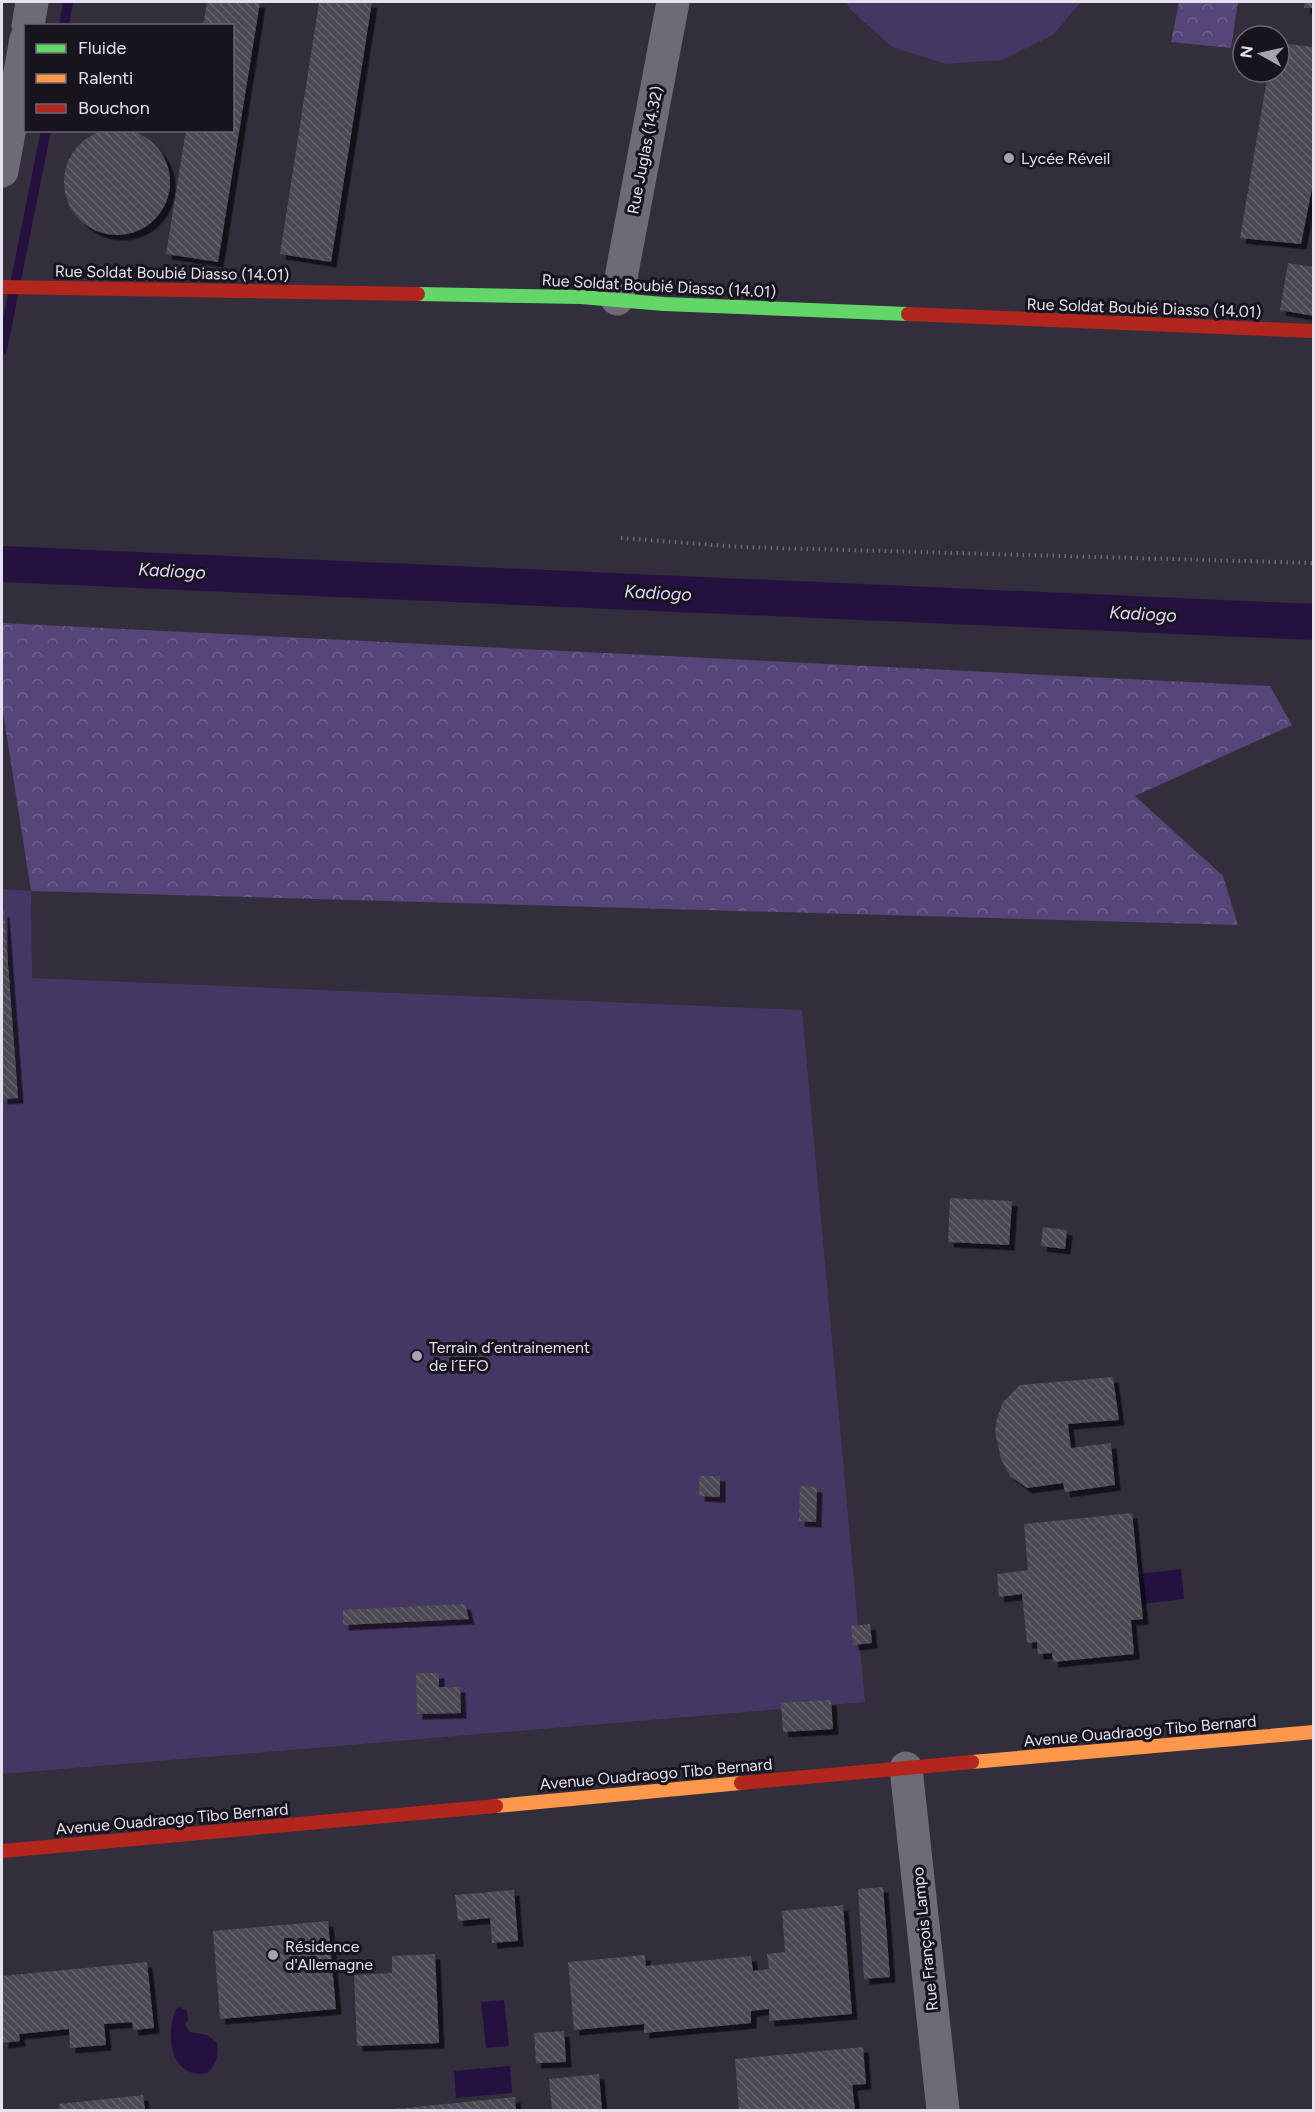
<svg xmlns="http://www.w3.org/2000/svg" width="1315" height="2112" font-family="Figtree,sans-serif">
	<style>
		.forest { fill: url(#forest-crowns) }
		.park { fill: #453763 }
		.water { fill: #241140 }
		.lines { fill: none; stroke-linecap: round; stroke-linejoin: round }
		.stream { stroke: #241140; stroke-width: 10 }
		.canal { stroke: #241140; stroke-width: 36 }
		.building { fill: url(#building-back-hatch); filter: url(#shadow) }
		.path { stroke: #6b6971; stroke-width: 4; stroke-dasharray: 1.5 4.5; stroke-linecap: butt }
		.street { stroke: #6e6b76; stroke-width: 33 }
		.fast { stroke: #63d668; stroke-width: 14 }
		.slow { stroke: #ff974d; stroke-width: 14 }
		.jam { stroke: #b3261e; stroke-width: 14 }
		.poi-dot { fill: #a6a2b1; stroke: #17141e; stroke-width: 2 }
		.labels { text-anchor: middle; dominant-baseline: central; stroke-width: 6; stroke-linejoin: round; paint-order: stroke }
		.street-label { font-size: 16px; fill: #e5e1f0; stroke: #17141e }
		.poi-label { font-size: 16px; fill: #e5e1f0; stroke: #17141e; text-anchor: start }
		.water-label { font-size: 18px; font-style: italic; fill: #e2d8fb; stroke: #17141e }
	</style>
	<defs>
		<pattern id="forest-crowns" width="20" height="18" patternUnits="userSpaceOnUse" patternTransform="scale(1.5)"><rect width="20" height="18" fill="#564578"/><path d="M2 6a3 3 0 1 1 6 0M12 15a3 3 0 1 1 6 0" fill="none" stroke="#6e608c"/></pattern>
		<pattern id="building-back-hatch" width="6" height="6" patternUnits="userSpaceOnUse" patternTransform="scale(1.5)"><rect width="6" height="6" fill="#4c4953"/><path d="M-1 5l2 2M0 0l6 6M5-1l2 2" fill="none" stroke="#66636c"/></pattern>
		<filter id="shadow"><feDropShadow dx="5.5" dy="5.5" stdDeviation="0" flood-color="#0009"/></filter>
	</defs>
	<rect width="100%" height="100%" fill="#322e3b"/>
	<path class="forest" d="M1179,2H1238L1231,48L1171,42Z
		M2,623L1270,686L1292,725L1135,796L1223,876L1238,925L31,891L2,706Z"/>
	<path class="park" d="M846,2H1081L1053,35L1002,60L946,64L892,47L850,9Z
		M2,889L31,891L32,978L802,1010L865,1702L2,1774Z"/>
	<path class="water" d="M1181,1569L1184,1599L1141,1604L1138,1574Z
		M504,2000L509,2046L486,2048L481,2002Z
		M179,2007L187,2011L188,2020L185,2024L190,2032L207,2035L217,2043C219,2055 216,2064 208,2073C170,2080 165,2034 176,2009Z
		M510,2066L512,2093L456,2098L454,2071Z"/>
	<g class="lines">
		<path class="stream" d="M64,26L68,2
			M2,350L46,130"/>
		<path class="canal" d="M2,564L1314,622"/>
	</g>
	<path class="building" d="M207,2H260L218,262L166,254L186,130H232V26H203Z
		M319,2H372L331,262L280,254Z
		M1305,2H1314V8H1304Z
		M1279,43L1314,47V178L1301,244L1240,238L1268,72H1279Z
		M64 182a53 53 0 1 1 106 0a53 53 0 1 1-106 0Z
		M1288,263L1314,267V316L1280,310Z
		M4,911L18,1098L2,1099V912Z
		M950,1198L1012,1201L1009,1245L948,1242Z
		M1043,1227L1067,1230L1065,1249L1041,1246Z
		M1113,1377L1119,1420L1068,1424L1071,1448L1111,1443L1115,1485L1065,1492L1063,1483L1027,1488L1010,1476L1001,1459L995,1432L997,1418L1003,1402L1020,1385Z
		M699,1476H720V1497L699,1496Z
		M800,1486L817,1487L816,1522L799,1521Z
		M1132,1513L1143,1619L1131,1620L1134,1654L1053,1662L1052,1653L1038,1654L1037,1642L1027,1643L1022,1594L999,1597L997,1574L1028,1570L1024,1524Z
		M465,1604L469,1619L343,1625V1610Z
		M870,1624L872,1643L853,1645L851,1626Z
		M416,1673H439V1687H460L461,1713L417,1714Z
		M831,1700L833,1729L783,1732L781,1703Z
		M883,1887L890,1977L864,1979L858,1889Z
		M514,1890L518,1941L492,1943L490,1918L458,1921L455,1895Z
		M843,1905L852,2014L769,2021V2009L751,2011V2023L644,2033V2024L574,2030L568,1962L645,1955L646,1966L751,1956L753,1971L769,1969L767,1954L785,1952L782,1911Z
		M328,1921L336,2009L220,2019L213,1931Z
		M435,1954L439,2043L357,2046L354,1975L392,1973V1956Z
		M147,1962L154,2028L133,2030L132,2022L104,2024L106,2045L70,2048L69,2029L19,2034L20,2041L3,2043L2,1976Z
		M564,2031L566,2062L536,2063L534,2033Z
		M863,2047L866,2084L852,2085L855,2110H739L735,2059Z
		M599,2074L602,2110H552L549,2079Z
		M143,2095L145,2110H60L59,2104Z
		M515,2097L516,2110H395V2109Z"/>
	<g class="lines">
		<path class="path" d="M621,538L740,547L1314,563"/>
		<path class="street" d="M28,26L32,2
			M2,171L26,39
			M617,299L673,2
			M906,1768L943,2110"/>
		<path class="fast" d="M418,294L581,297L664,304L908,314"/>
		<path class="slow" d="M972,1762L1314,1732
			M496,1806L741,1783"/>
		<path class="jam" d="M2,287L418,294
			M908,314L1314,331
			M741,1783L972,1762
			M2,1851L496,1806"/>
	</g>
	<g class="poi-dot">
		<circle cx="1009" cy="158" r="6"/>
		<circle cx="417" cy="1356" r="6"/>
		<circle cx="273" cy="1955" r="6"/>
	</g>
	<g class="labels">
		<g class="street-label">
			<text transform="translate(645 150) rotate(-79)">Rue Juglas (14.32)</text>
			<text transform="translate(172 273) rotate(1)">Rue Soldat Boubié Diasso (14.01)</text>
			<text transform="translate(659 286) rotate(3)">Rue Soldat Boubié Diasso (14.01)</text>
			<text transform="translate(1144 308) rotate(2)">Rue Soldat Boubié Diasso (14.01)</text>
			<text transform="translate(1140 1731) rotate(-5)">Avenue Ouadraogo Tibo Bernard</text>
			<text transform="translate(656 1774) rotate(-5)">Avenue Ouadraogo Tibo Bernard</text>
			<text transform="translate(172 1819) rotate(-5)">Avenue Ouadraogo Tibo Bernard</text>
			<text transform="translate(925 1939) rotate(-96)">Rue François Lampo</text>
		</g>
		<g class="poi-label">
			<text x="1021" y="158">Lycée Réveil</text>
			<text x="429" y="1347">Terrain d´entrainement<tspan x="429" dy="18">de l´EFO</tspan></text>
			<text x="285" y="1946">Résidence<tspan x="285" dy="18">d'Allemagne</tspan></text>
		</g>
		<g class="water-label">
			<text transform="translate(172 571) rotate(3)">Kadiogo</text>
			<text transform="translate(658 593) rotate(3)">Kadiogo</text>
			<text transform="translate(1143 614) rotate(3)">Kadiogo</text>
		</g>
	</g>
	<rect width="1315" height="2112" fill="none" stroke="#e5e1f0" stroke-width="6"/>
	<rect x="24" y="24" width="210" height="108" fill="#17141e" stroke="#696672" stroke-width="1.5"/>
	<rect x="36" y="44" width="30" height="9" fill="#63d668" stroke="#696672" stroke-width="1.5"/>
	<text x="78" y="54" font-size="18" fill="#e5e1f0">Fluide</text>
	<rect x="36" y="74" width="30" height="9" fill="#ff974d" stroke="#696672" stroke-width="1.5"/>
	<text x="78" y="84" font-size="18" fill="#e5e1f0">Ralenti</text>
	<rect x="36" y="104" width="30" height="9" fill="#b3261e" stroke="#696672" stroke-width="1.5"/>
	<text x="78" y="114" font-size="18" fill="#e5e1f0">Bouchon</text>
	<g transform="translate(1261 54) rotate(278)"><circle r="28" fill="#17141e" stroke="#696672" stroke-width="1.5"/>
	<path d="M0-4.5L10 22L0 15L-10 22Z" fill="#a6a2b1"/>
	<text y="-9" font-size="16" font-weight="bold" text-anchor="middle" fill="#e5e1f0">N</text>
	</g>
</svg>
